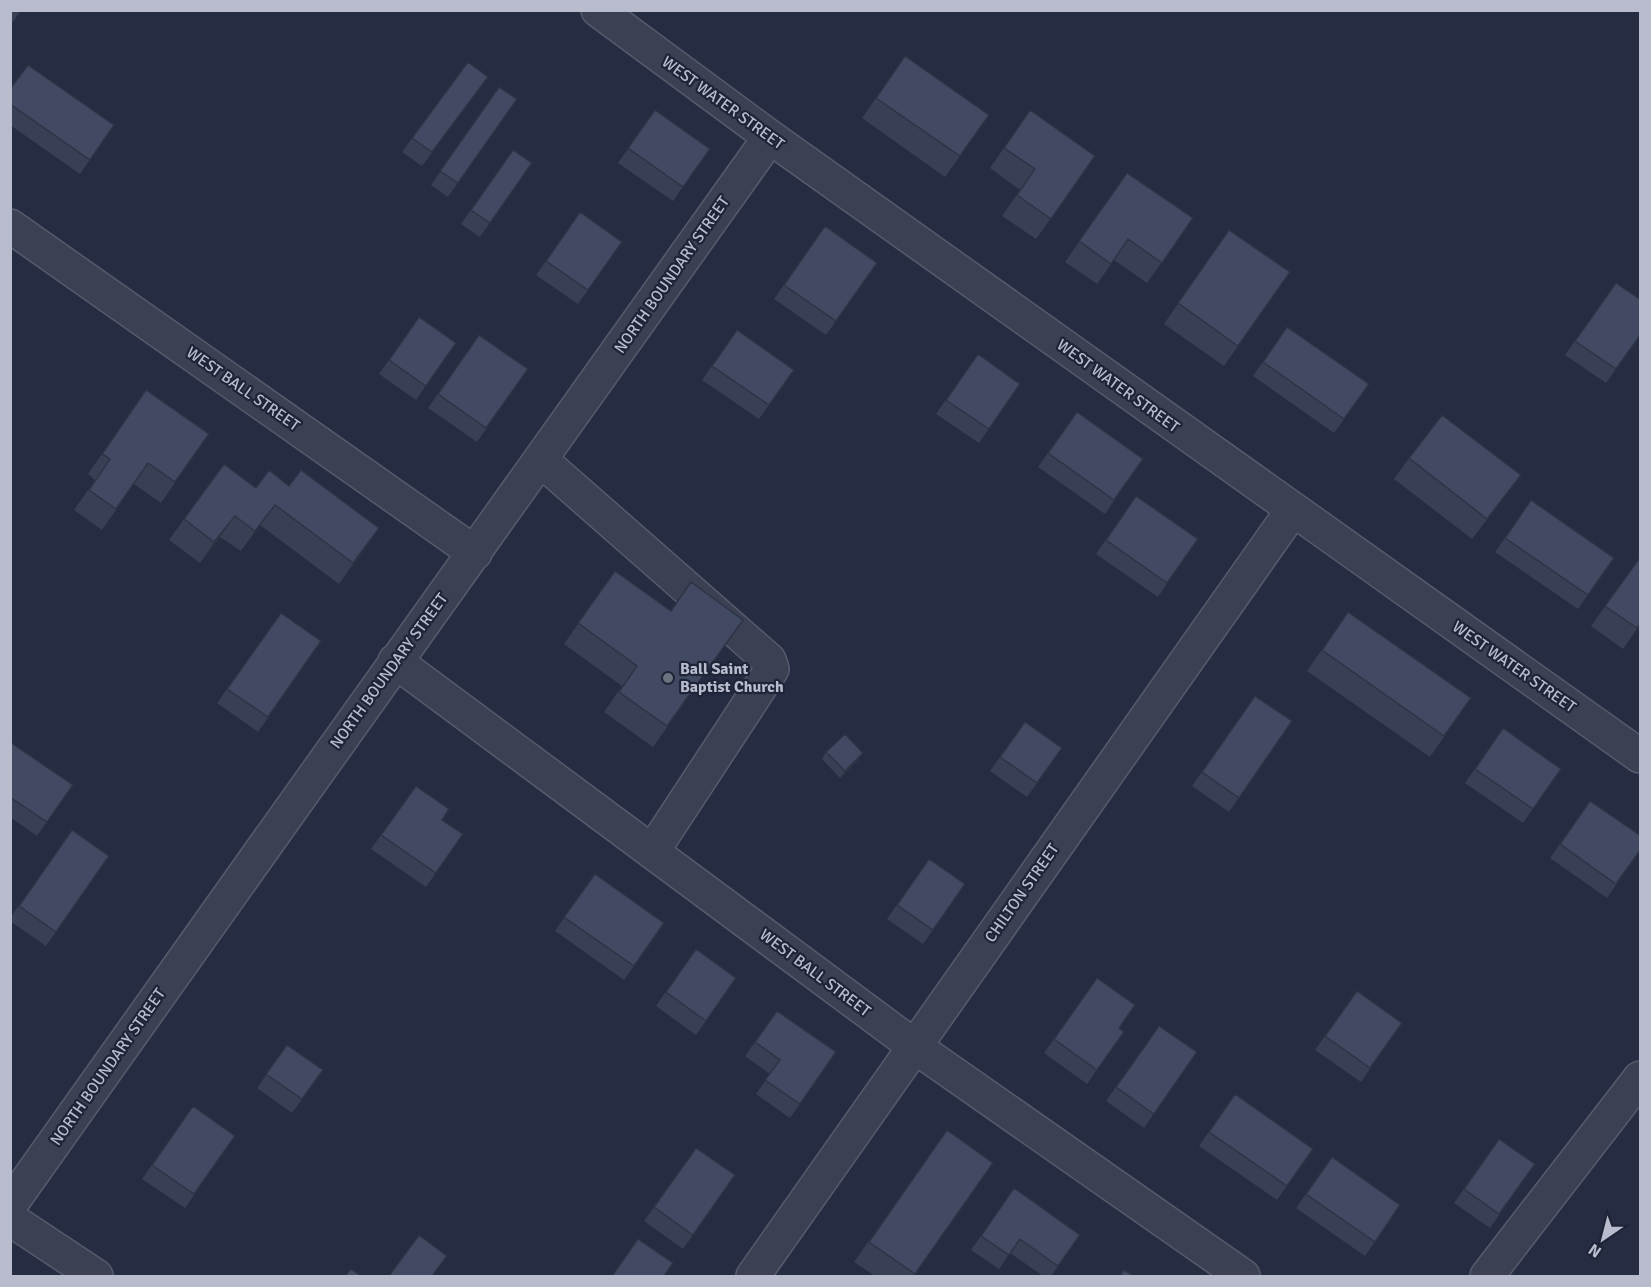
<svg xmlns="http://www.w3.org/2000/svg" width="1651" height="1287" font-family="Signika,sans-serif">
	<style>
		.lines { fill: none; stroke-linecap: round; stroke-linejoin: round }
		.minor-casing { stroke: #565b6d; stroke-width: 36 }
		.minor { stroke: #3b4053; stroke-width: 33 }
		.wall { fill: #394055 }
		.shaded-wall { fill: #2e3445 }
		.building { fill: #424a63; stroke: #2e3445; stroke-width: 1.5 }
		.worship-dot { fill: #6b7280; stroke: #1f2538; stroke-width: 2 }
		.labels { text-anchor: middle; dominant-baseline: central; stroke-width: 4.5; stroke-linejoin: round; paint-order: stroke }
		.street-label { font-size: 16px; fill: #b8bccc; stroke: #1f2538 }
		.poi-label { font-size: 16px; font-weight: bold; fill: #b8bccc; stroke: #1f2538; text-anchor: start }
	</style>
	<rect width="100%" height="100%" fill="#262d43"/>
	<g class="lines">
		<g class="minor-casing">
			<path id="minor" d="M598,10L770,137L1640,756
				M10,226L475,553
				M541,460L769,660L772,669L652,852
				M395,661L914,1046L1243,1276
				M10,1205C262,848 517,494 770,137
				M10,1219L96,1276
				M753,1276L1292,511
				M1487,1276L1640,1078"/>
		</g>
		<use href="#minor" class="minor"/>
	</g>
	<path class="wall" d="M10,10H21L13,22L10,21Z
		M905,56L989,115L945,177L862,118Z
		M499,87L517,99L448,197L431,185Z
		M10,89L114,125L80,174L10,125Z
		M478,91L422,166L402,152L412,138Z
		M655,110L710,149L673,201L618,163Z
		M1030,110L1095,156L1036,239L1002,216L1020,190L990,168Z
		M513,150L532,163L480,237L461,224Z
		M1127,173L1193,218L1147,283L1114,260L1097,284L1065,262Z
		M580,212L622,242L578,304L536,275Z
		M825,226L877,263L826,335L774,299Z
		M1229,230L1290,272L1224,366L1164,324Z
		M1616,283L1641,334L1606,383L1565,355Z
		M419,317L456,343L416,400L379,374Z
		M1287,327L1369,384L1334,433L1253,376Z
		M737,330L794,370L759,419L702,380Z
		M479,335L528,369L477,442L428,408Z
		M978,354L1020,384L979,443L936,414Z
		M146,390L209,434L161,503L134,484L102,530L74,510L95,480L88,474Z
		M1077,412L1143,459L1105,514L1038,467Z
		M1409,458L1521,475L1472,539L1394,479Z
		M256,488L365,549L339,584L260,525L241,551L220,537L200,563L169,540L184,519Z
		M1136,496L1198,539L1158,597L1096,554Z
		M1531,500L1614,558L1578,609L1495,552Z
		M1641,556V627L1639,626L1623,649L1591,626Z
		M615,571L671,611L743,620L653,747L604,712L622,686L564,644Z
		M1348,612L1471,698L1430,757L1307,671Z
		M281,613L321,641L258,732L217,703Z
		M1255,696L1292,721L1229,812L1192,786Z
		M1025,722L1062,748L1027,797L990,771Z
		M1503,728L1561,769L1523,823L1465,783Z
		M10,742L73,785L37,836L10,817Z
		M826,752L863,753L858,760L840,778L822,759Z
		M416,786L442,820L463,834L426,887L371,849Z
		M1590,801L1641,849L1607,898L1550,858Z
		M72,830L109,856L46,946L10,921V918Z
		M929,859L965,884L923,944L887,919Z
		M595,874L664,923L624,980L555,931Z
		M696,949L736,978L696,1035L656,1006Z
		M1097,978L1119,1028L1124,1032L1087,1084L1044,1053Z
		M1357,991L1402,1023L1361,1082L1315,1050Z
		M777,1011L836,1052L790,1118L756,1094L770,1074L745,1056Z
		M1159,1026L1197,1052L1144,1128L1106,1101Z
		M287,1045L323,1070L292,1113L257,1088Z
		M1235,1094L1313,1149L1277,1200L1199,1146Z
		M193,1106L235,1136L185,1208L142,1179Z
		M947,1130L993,1163L914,1276H875L854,1262Z
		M1499,1139L1535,1164L1490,1228L1454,1203Z
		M696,1148L735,1175L683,1249L644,1221Z
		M1332,1157L1400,1205L1365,1256L1296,1208Z
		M1014,1188L1080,1235L1051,1276H1043L1010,1253L999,1269L971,1250Z"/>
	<path class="shaded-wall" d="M275,505L260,525L241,551L255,531Z
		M235,516L220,537L200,563L214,542Z
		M379,528L365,549L339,584L353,563Z
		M863,753L858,760L840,778L845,771Z"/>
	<path class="building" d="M905,56L989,115L960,156L876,98Z
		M468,62L488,77L432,152L412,138Z
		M28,65L114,125L90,160L10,104V89Z
		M499,87L517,99L458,183L440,171Z
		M655,110L710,149L683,187L628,148Z
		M1030,110L1095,156L1051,219L1017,195L1035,169L1004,148Z
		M513,150L532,163L490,223L471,210Z
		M1127,173L1193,218L1162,263L1128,239L1111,264L1079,241Z
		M580,212L622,242L588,290L546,261Z
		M825,226L877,263L836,321L784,285Z
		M1229,230L1290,272L1238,346L1178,303Z
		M1616,283L1641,300V334L1616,369L1575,341Z
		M419,317L456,343L426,386L389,360Z
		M1287,327L1369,384L1344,419L1263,362Z
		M737,330L794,370L769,405L712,366Z
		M479,335L528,369L486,428L438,394Z
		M978,354L1020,384L989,429L946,400Z
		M146,390L209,434L175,482L148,463L116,509L89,490L110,459L102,454Z
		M1077,412L1143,459L1114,500L1048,453Z
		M1442,415L1521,475L1487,519L1409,458Z
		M224,464L256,488L269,470L289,486L301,470L379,528L353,563L275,505L255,531L235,516L214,542L184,519Z
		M1136,496L1198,539L1167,583L1106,540Z
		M1531,500L1614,558L1588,595L1505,538Z
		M1641,556V623L1637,628L1605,606Z
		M615,571L671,611L691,582L743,620L667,726L619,692L637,666L578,623Z
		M1348,612L1471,698L1444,736L1322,650Z
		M281,613L321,641L268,717L227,689Z
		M1255,696L1292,721L1239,798L1202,772Z
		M1025,722L1062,748L1037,783L1000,757Z
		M1503,728L1561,769L1533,809L1475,769Z
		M845,734L863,753L845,771L826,752Z
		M10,742L73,785L47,822L10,797Z
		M416,786L449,809L442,820L463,834L436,873L381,835Z
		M1590,801L1641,836V849L1616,884L1560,844Z
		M72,830L109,856L56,932L19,906Z
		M929,859L965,884L933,930L897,905Z
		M595,874L664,923L634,966L564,917Z
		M696,949L736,978L706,1021L666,992Z
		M1097,978L1135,1005L1119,1028L1124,1032L1097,1070L1054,1039Z
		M1357,991L1402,1023L1370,1068L1325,1036Z
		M777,1011L836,1052L800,1104L765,1080L780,1060L755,1042Z
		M1159,1026L1197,1052L1154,1114L1116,1087Z
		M287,1045L323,1070L302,1099L266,1074Z
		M1235,1094L1313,1149L1287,1186L1209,1132Z
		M193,1106L235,1136L194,1194L152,1165Z
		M947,1130L993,1163L915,1274L869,1242Z
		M1499,1139L1535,1164L1499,1214L1464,1189Z
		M696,1148L735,1175L693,1235L654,1207Z
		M1332,1157L1400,1205L1375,1242L1306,1194Z
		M1014,1188L1080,1235L1058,1266L1020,1239L1009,1255L981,1236Z
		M419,1235L447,1256L432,1276H389Z
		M638,1239L673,1263L664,1276H612Z
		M351,1269L361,1276H345Z
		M1124,1270L1133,1276H1120Z"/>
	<circle class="worship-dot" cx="668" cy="678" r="6"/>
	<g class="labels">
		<g class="street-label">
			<text transform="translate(723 103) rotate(36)">WEST WATER STREET</text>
			<text transform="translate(672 275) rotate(-55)">NORTH BOUNDARY STREET</text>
			<text transform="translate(1118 386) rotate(36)">WEST WATER STREET</text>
			<text transform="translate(243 389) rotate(35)">WEST BALL STREET</text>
			<text transform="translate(1514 667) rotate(35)">WEST WATER STREET</text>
			<text transform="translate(389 671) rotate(-54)">NORTH BOUNDARY STREET</text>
			<text transform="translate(1022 893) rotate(-55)">CHILTON STREET</text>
			<text transform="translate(815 973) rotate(37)">WEST BALL STREET</text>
			<text transform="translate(108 1067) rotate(-55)">NORTH BOUNDARY STREET</text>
		</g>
		<g class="poi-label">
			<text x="680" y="669">Ball Saint<tspan x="680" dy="18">Baptist Church</tspan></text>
		</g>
	</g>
	<rect width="1651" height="1287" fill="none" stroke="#b8bccc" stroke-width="24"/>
	<g transform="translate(1603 1239) rotate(215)" stroke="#1f2538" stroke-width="4.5" paint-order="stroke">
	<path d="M0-4.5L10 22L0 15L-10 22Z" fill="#b8bccc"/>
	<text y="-9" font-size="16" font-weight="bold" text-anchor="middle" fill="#b8bccc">N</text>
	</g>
</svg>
